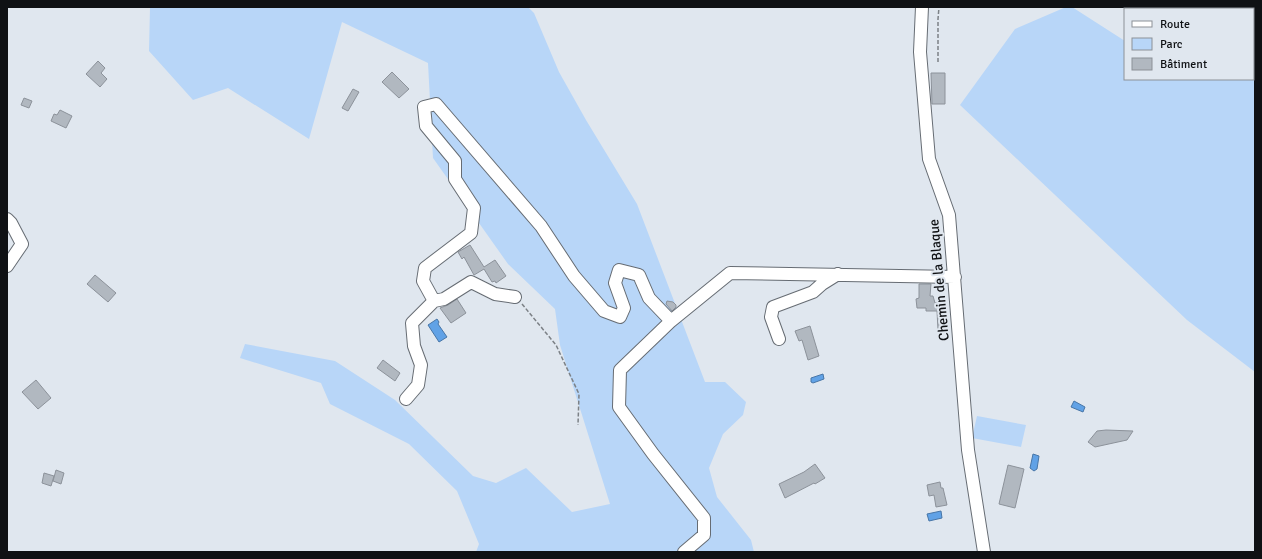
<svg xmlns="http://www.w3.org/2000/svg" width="1262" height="559" font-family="Signika,sans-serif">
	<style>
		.green { fill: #b8d6f8 }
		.water { fill: #61a2e6; stroke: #4876a7 }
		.building { fill: #b1b8c0; stroke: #8c929a }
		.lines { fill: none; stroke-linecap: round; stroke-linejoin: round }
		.minor-casing { stroke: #666c73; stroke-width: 14 }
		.path { stroke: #7c8186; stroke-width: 1.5; stroke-dasharray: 4 2; stroke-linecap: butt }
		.minor { stroke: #fff; stroke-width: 12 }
		.labels { text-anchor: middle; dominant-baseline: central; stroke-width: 4; stroke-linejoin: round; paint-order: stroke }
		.street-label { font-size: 14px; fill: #0f1114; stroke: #e0e7ef }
	</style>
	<rect width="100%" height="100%" fill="#e0e7ef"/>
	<path class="green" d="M151,7H528L534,13L559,72L586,120L637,204L705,382H725L746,402L743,415L723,434L709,468L717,497L751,540L754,552H476L479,544L457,491L409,444L330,404L321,383L240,358L245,344L335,361L395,400L473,476L496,483L526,468L572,512L610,504L560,345L555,309L508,264L433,158L428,63L342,22L309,139L228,88L193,100L149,51L150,8Z
		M1066,7H1072L1125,41V79H1253V9H1221L1223,7H1255V372L1187,320L960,105L1015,29Z
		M977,416L1026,425L1021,447L972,438Z"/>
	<path class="water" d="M437,319L439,322L438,324L447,337L439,342L428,325Z
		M823,374L824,379L813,383L811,382V378Z
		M1074,401L1085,407L1083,412L1071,407Z
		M1033,454L1039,456L1037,469L1034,471L1030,468Z
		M941,511L942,518L929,521L927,514Z"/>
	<path class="building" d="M98,61L105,68L101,73L107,79L100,87L86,74Z
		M392,72L409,89L399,98L382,82Z
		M931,73H945V104H932Z
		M353,89L359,92L348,111L342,108Z
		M24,98L32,101L29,108L21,105Z
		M60,110L72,116L66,128L51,121L54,114L57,115Z
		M470,245L484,267L495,260L506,276L496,283L495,281L492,282L484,269L474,275L464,257L462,259L458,252Z
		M95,275L116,293L108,302L87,284Z
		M919,284H931L930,296H933L935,303L945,302L946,330H938L937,311H926V308H917L916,299L919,298Z
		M457,299L466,313L451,323L440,308L448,305Z
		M667,301L673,302L676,305V307L672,311L666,304Z
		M810,326L819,356L808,360L802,340L799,341L795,331Z
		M383,360L400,373L395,381L377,368Z
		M36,380L51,398L38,409L22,392Z
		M1106,430L1133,431L1127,440L1095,447L1088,442L1097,431Z
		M815,464L825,478L815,484L814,483L785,498L779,484L804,472Z
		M1008,465L1024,469L1015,508L999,504Z
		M56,470L64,473L61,484L53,481Z
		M44,473L54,476L51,486L42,483Z
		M940,482L941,488H943L947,505L936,507L934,495L929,496L927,485Z"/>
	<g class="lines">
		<g class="minor-casing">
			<path id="minor" d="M922,7L920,52L929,159L949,215L968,450L984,552
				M7,219L11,223L22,244L7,266
				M515,297L495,294L471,282L444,299L434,301L423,281L425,268L471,233L474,208L455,179V161L426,126L424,107L436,104L541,226L574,276L604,311L620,317L624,308L615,283L619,270L639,275L649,298L671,321L730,273L955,277
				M671,321L620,370L619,407L653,454L704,518V535L684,552
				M779,339L771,317L773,307L813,292L822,284L838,274
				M406,399L418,385L421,365L414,346L412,323L434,301"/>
		</g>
		<path class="path" d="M1206,7L1208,9
			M1243,9L1245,7
			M938,62V19L939,7
			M522,304L556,345L579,394L578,425"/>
		<use href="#minor" class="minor"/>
	</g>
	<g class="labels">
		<g class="street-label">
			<text transform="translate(939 280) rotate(-95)">Chemin de la Blaque</text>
		</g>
	</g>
	<rect width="1262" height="559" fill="none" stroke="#0f1114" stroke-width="16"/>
	<rect x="1124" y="8" width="130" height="72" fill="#e0e7ef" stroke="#8c9197"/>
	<rect x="1132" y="21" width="20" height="6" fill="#ffffff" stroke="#8c9197"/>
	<text x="1160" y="28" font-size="12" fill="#0f1114">Route</text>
	<rect x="1132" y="38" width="20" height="12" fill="#b8d6f8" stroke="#8c9197"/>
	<text x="1160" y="48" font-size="12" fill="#0f1114">Parc</text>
	<rect x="1132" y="58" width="20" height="12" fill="#b1b8c0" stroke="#8c9197"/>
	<text x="1160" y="68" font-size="12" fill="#0f1114">Bâtiment</text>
</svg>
